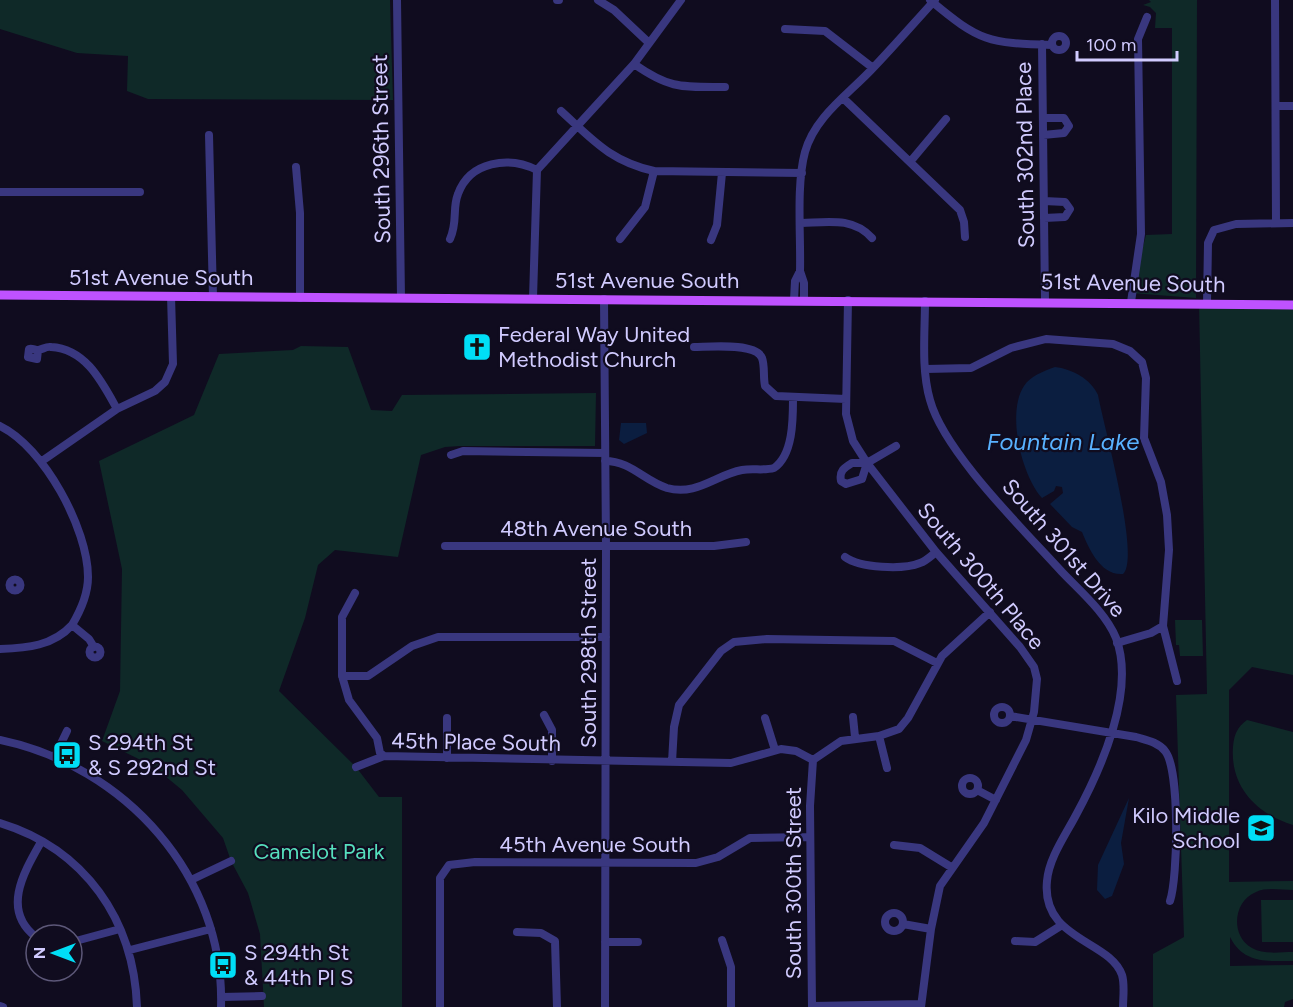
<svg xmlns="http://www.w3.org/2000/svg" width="1293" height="1007" font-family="Figtree,sans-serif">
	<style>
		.green { fill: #0f2928 }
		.water { fill: #0b1e40 }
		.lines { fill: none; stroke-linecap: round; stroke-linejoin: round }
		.minor { stroke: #39377f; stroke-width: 8 }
		.major { stroke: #be52ff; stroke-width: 9 }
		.labels { text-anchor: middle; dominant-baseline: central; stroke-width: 4.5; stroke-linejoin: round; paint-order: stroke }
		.street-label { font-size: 22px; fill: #d1cbff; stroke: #100c1f }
		.poi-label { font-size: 22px; fill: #d1cbff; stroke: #100c1f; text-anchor: start }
		.park-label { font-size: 22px; fill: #56dfbd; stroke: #100c1f }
		.water-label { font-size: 24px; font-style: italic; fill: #59b2ff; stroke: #100c1f }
	</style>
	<rect width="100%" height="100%" fill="#100c1f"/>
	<path class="green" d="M0,0H390L393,100L148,99L127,91L128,56L77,53L0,29Z
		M1149,0H1197L1196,298L1131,293L1146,235L1172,234V28H1155L1156,13L1150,7L1143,5L1151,2Z
		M1199,302L1293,305V675L1252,667L1229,690V882L1293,881V890C1282,890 1266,887 1256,892C1233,901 1230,936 1252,948C1264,955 1280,952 1293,952V961C1266,961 1244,964 1230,937V966L1293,965V999L1285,1002L1284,1007H1153V954L1184,937L1176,695L1207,694Z
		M301,346L348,347L371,410L392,411L402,395L596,393L595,446H460L445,447L421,455L398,557L335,550L318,565L305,618L279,691L356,767L379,797H402V1007H264L260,934L248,893L231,861L223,838L182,790L153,766L102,741L120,691L122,569L99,461L194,415L219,354L293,350Z
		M1175,620H1202L1203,656H1180L1179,645H1176Z
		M1247,720L1293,732V825C1257,814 1230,787 1233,747C1234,735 1237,727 1247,720Z
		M1261,900H1293V942H1262Z"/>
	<path class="water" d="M1055,367C1072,369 1091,379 1098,395C1103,423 1141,558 1123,574C1101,576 1089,549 1082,532L1072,527L1050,504L1063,493L1062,487L1056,486L1054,491L1042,498C1022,476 1006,413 1024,386C1030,376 1044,371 1055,367Z
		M621,423H646L647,433L624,444L619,440Z
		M1129,798L1121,843L1124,864L1112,896L1105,899L1097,890L1098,865Z"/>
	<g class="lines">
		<path class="minor" d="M397,0L401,298
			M557,0H559
			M598,0L614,10L648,42
			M930,0C980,42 988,43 1052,45
			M1275,0L1276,223
			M785,29L825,31L873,68
			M1052 43a7 7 0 1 1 14 0a7 7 0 1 1-14 0Z
			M1042,44L1045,301
			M634,64C670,89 681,87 725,87
			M843,98L960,210L964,222L965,237
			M1276,106H1293
			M561,111C593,140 610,161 654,171L802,173
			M1043,118H1064L1069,126L1064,133L1043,135
			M209,135L213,297
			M910,162L946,119
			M296,167L300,213V298
			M0,192H140
			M1044,201L1065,202L1070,209L1065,217L1044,218
			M802,223C828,222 853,217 872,238
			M450,239C458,221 452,209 458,194C470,161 509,156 537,170
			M620,239L645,207L654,171
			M711,240L717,225L722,173
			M800,271C801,236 796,185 805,152C815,116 849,94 873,68C894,46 914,23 935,0
			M533,298L537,170L634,64L681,0
			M604,299L606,546L605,1007
			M794,300L795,281L800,271L804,283V301
			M848,300L846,414L853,441L867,463L936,552L1020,647L1034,667L1037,679L1034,712L1026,740L984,823L940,886L931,929L921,1007
			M925,301C925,333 921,369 930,400C944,452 1024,530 1062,572C1080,591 1106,613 1116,638C1136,691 1101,769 1076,815C1065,836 1049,858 1047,881C1041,940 1110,940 1122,975C1125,985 1123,997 1123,1007
			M1131,302L1141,234L1138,39L1147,17
			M1207,303L1208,243L1214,230L1236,224L1293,223
			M694,347C708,347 756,342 762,358C765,366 763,377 765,386L776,396L846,399
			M38,350L37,359L28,357L29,349C32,348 35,350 38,350C42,350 46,346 51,347C86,349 102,382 117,409
			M926,369L971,368L1011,348L1046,339L1113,344L1130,351L1142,362L1146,378L1144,438L1161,482L1167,515L1169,550L1163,626L1177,681
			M0,426C44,447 88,529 88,577C88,594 81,610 72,625L89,639L94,647
			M451,455L463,451L605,453
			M42,461L117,409L155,391L165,382L173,364L171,296
			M605,461C631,461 644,481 667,488C697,496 715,475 742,470C753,468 764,471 774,468C793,455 793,420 793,399
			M852,463H867L862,479L846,484L841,481C839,471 844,468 852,463Z
			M867,463L896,446
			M445,546H714L746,542
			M845,557C860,568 903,570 920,563C926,561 931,556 936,552
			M9.5 585a5.5 5.5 0 1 1 11 0a5.5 5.5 0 1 1-11 0Z
			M355,593L342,617V676L349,700L377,738L380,753L384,756
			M1117,643L1151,633L1163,626
			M89.5 652a5.5 5.5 0 1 1 11 0a5.5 5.5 0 1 1-11 0Z
			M0,649C27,648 53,646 72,625
			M342,676H368L412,646L438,637H606
			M994 715a8 8 0 1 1 16 0a8 8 0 1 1-16 0Z
			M544,715L552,730V761
			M1010,716L1136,737C1146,740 1158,742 1165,751C1180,769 1178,877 1170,901
			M853,717L855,737
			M447,718V758
			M765,718L775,750
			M879,736L887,768
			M0,740C125,766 225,876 221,1007
			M55,756L67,731
			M813,760L841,741L879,736L899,729L908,718L942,656L990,612
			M672,762L674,727L679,705L721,651L734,642L767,639L894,641L937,663
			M356,767L384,756L731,763L781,749L796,751L813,760
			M962 786a8 8 0 1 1 16 0a8 8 0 1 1-16 0Z
			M977,790L996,800
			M0,823C85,849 134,920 137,1007
			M894,845L920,848L951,867
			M191,880L231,861
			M885 922a9 9 0 1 1 18 0a9 9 0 1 1-18 0Z
			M903,924L931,929
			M517,932L541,933L555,941L557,1007
			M36,937C1,910 24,872 41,842
			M722,940L731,967V1007
			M1015,941L1035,942L1062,925
			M72,942L120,929
			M605,942H638
			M130,950L211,929
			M221,997L262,996
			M0,1006L3,1007
			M812,1006L921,1004
			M440,1007V878L449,865L475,862L696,863L718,857L750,838L810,837
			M812,1007L810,806L813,760"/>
		<path class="major" d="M0,295L1293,305"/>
	</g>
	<defs>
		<g id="church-square" transform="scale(1.5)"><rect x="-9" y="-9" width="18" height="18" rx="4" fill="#00def6" stroke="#100c1f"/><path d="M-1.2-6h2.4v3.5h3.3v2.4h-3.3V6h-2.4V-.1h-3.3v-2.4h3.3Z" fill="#111"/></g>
		<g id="bus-square" transform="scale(1.5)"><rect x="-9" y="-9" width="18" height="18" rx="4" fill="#00def6" stroke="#100c1f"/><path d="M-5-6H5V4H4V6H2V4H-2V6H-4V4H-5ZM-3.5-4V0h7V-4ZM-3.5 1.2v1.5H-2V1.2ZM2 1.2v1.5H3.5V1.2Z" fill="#111"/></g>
		<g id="school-square" transform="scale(1.5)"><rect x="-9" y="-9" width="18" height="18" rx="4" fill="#00def6" stroke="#100c1f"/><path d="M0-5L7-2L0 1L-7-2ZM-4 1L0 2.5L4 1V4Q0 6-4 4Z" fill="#111"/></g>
	</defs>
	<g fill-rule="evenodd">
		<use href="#church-square" x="477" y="347"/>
		<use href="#bus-square" x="67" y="755"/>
		<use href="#school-square" x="1261" y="828"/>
		<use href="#bus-square" x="223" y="965"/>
	</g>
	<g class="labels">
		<g class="street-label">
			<text transform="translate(381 149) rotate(-91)">South 296th Street</text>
			<text transform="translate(1025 155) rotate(-91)">South 302nd Place</text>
			<text x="161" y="277">51st Avenue South</text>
			<text x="647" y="280">51st Avenue South</text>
			<text transform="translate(1133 283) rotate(1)">51st Avenue South</text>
			<text x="596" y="528">48th Avenue South</text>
			<text transform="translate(1064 548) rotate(49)">South 301st Drive</text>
			<text transform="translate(981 576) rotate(50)">South 300th Place</text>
			<text transform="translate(588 653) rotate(-90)">South 298th Street</text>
			<text transform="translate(476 742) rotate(1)">45th Place South</text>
			<text x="595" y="844">45th Avenue South</text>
			<text transform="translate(793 883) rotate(-90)">South 300th Street</text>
		</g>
		<g class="poi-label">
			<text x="498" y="334">Federal Way United<tspan x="498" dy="25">Methodist Church</tspan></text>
			<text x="88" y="742">S 294th St<tspan x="88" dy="25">&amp; S 292nd St</tspan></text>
			<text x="1240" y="815" text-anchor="end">Kilo Middle<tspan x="1240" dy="25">School</tspan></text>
			<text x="244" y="952">S 294th St<tspan x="244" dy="25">&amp; 44th Pl S</tspan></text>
		</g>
		<g class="park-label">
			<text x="319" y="851">Camelot Park</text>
		</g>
		<g class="water-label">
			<text x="1063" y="441">Fountain Lake</text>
		</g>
	</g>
	<g transform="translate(54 953) rotate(270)"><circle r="28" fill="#100c1f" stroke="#5d5879" stroke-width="1.5"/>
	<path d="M0-4.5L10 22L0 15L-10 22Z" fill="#00def6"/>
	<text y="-9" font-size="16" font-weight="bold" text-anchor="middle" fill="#d1cbff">N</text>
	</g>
	<path d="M1077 51v9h100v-9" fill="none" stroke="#d1cbff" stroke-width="3"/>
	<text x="1086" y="51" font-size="18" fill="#d1cbff" stroke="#100c1f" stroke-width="4.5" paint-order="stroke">100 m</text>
</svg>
